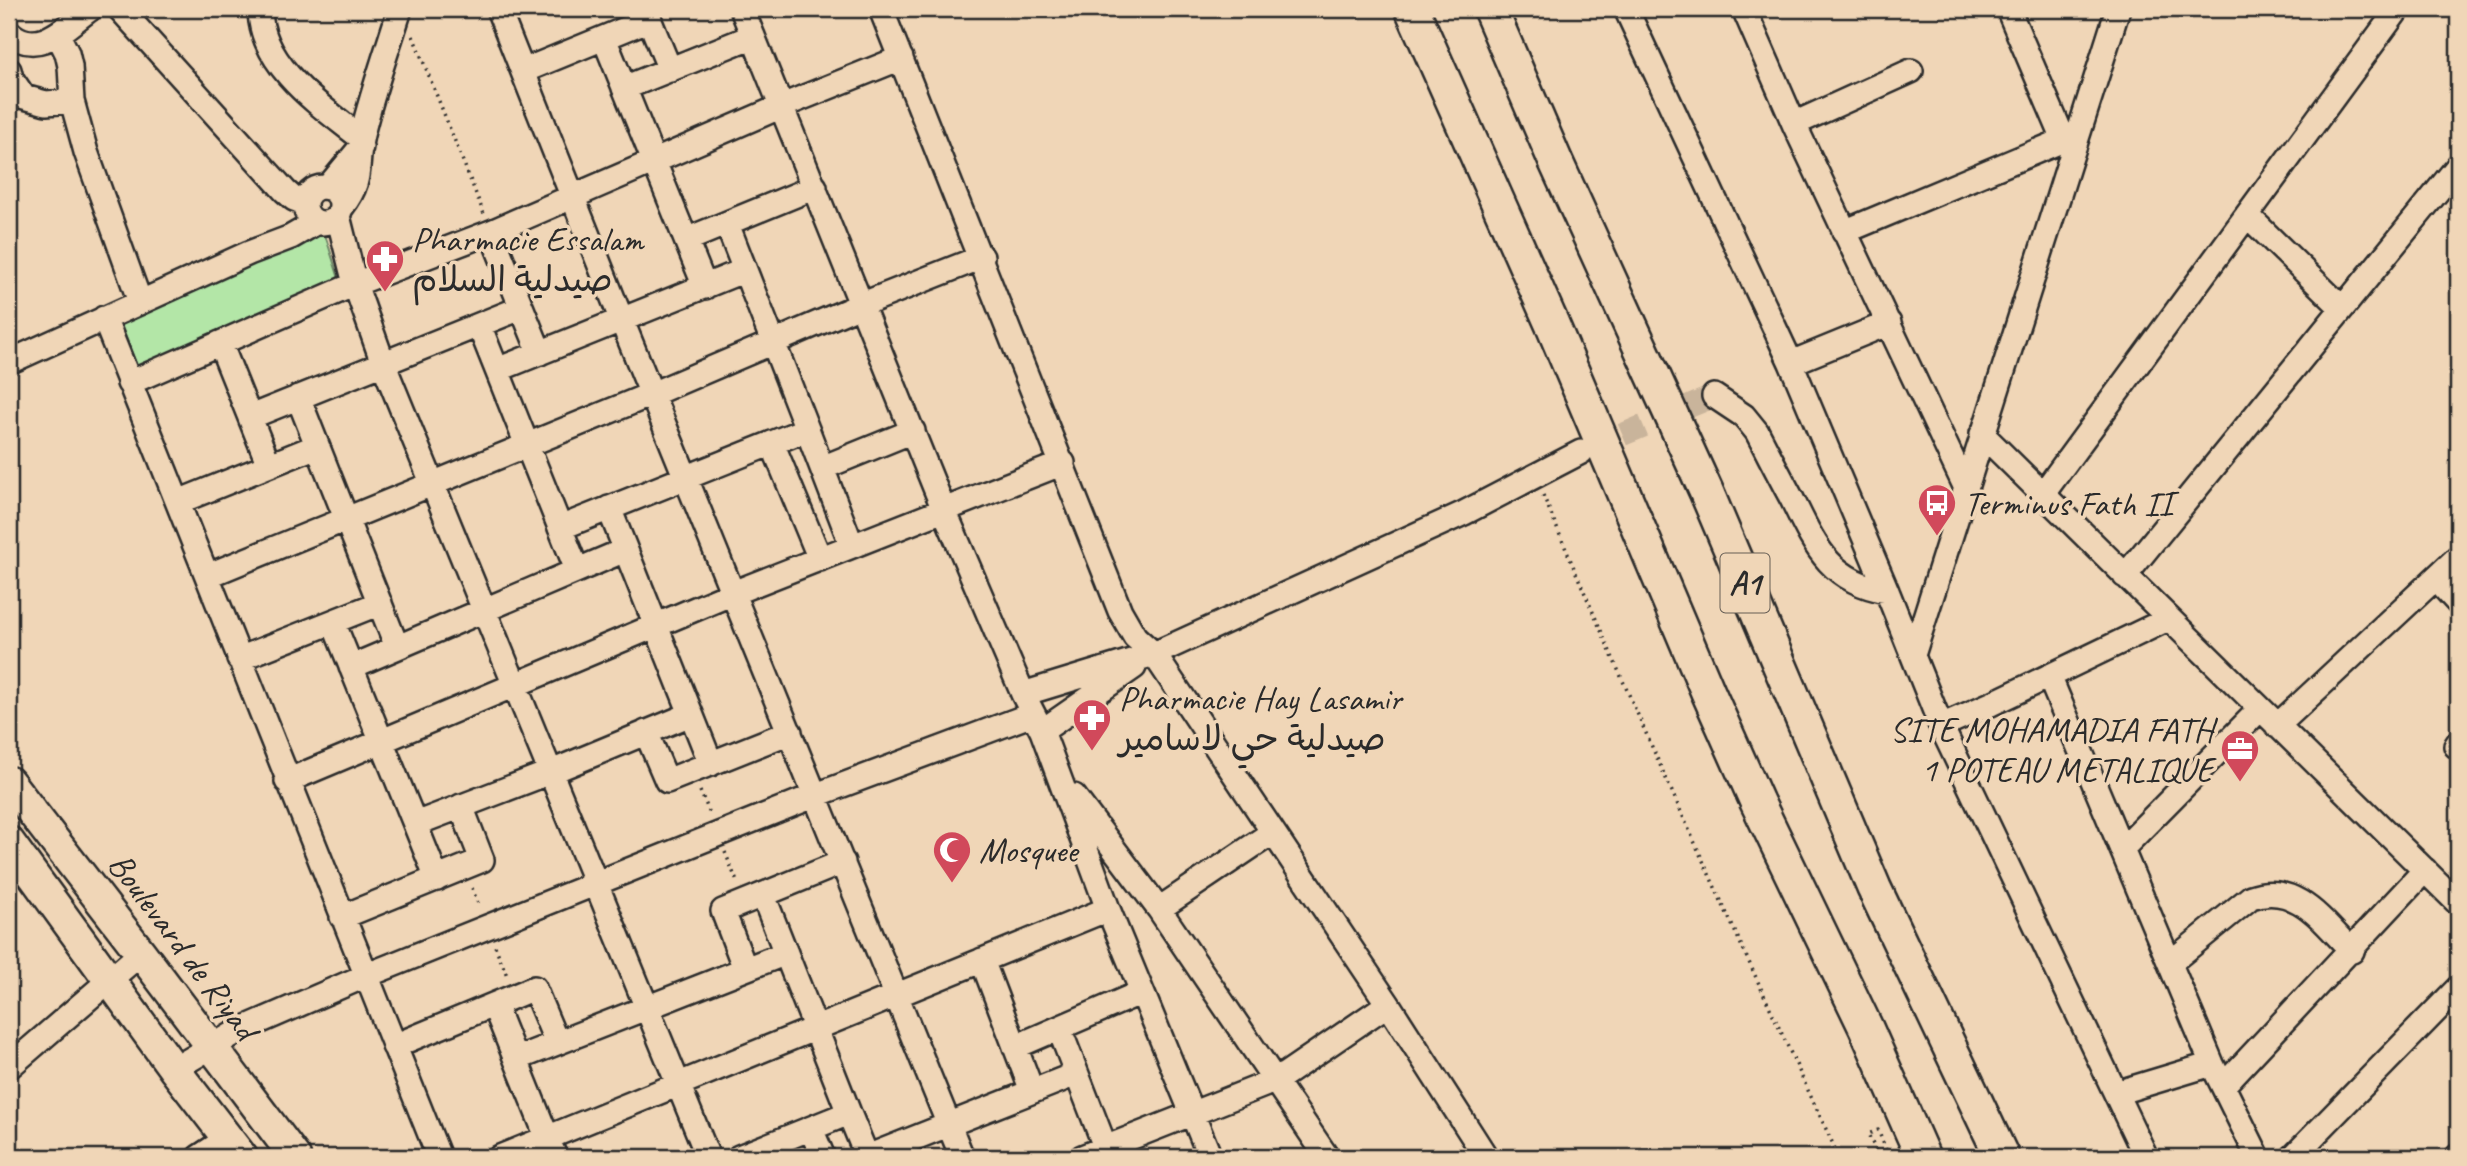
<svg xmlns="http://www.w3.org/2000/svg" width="2467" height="1166" font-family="Caveat,'Playpen Sans Arabic',sans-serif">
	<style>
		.green { fill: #b3e6a7; stroke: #6f8869; stroke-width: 2 }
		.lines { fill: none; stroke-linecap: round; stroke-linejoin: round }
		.minor-tunnel { stroke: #c9b49b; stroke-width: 23; stroke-dasharray: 23 11; stroke-linecap: butt }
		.minor-casing { stroke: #2b2b2b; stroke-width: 28 }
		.major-casing { stroke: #2b2b2b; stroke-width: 35 }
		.highway-casing { stroke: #2b2b2b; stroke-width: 38 }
		.path { stroke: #2b2b2b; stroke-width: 3.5; stroke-dasharray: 2 5; stroke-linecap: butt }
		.minor { stroke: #f0d6b7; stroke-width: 23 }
		.major { stroke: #f0d6b7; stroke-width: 30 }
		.highway { stroke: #f0d6b7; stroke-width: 33 }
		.labels { text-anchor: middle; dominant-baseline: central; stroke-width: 7; stroke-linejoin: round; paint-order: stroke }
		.shield { fill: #f0d6b7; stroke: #665e55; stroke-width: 2 }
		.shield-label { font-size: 33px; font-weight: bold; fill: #2b2b2b }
		.poi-label { font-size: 35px; fill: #2b2b2b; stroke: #f0d6b7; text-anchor: start }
		.street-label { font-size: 35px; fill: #2b2b2b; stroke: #f0d6b7 }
	</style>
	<rect width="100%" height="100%" fill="#f0d6b7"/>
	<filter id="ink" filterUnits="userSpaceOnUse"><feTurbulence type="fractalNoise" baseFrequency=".0143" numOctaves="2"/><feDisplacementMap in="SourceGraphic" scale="14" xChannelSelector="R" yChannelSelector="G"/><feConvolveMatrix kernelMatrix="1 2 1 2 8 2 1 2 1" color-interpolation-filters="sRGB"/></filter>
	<g filter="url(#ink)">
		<path class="green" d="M320,219L342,288L139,371L120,322Z"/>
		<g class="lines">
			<path class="minor-tunnel" d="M1591,448L1714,396"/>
			<g class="minor-casing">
				<path id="minor" d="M120,9L285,191L294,199L305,203
					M260,9C260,66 321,106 361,138
					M498,9L622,321L962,1157
					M645,9L670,70
					M742,9L944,510L1023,694L1042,731L1108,909L1210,1157
					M881,9L1120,611L1135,637L1154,654L1388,1004L1486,1157
					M1626,9L1791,363L1887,591L1941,726L2146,1157
					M1744,9L1794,124L1966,488
					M2008,9L2064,140
					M9,32C38,59 66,26 90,9
					M58,35L67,53L70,66L72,101L86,152L140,302
					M604,38L705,287
					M9,70L11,78L24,97L46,103L72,101
					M523,71L650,19
					M624,88L753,36
					M1794,124L1911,71
					M305 205a18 18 0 1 1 36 0a18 18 0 1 1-36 0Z
					M327,188L361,147
					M342,207C364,179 355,166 362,135C372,93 387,51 400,9
					M2247,215L2342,308
					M338,216L355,284L383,363L708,1157
					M491,232L540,353
					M1844,232L2078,134
					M686,240L815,187
					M104,318L439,1157
					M479,325L577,570
					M220,343L269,465
					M9,362L249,253L291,237L317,222
					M1791,363L1889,323
					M497,370L745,270
					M129,383L355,284L491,232L782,106L901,58
					M1714,396L1744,416L1757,432C1769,455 1780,477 1792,499C1815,546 1830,582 1887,591
					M298,397L397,647
					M250,417L521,308
					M807,429L852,546
					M1982,434L2458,903
					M772,443L820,559
					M822,468L913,431
					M2042,495L2398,9
					M178,502L317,446
					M609,508L711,764
					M560,528L807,429L727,224
					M207,576L652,394L863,304L982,257
					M2125,576L2458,166
					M2436,579L2458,603
					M333,622L415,824L551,772L691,714
					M1913,655L2118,9
					M239,659L380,603
					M351,667L625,550
					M2049,676L2212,1064L2258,1157
					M1023,694L1154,654L1464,513L1581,452
					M1941,726L1991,704L2168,619
					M2277,726L2458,557
					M1042,731L1134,667
					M646,732L667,781L790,732
					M2456,746L2458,743
					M287,781L733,593L1063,463
					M1074,796L1159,909L1327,1157
					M415,824L437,879
					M2122,849L2260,709
					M1159,909L1273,832
					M342,917L482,860L461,806
					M982,960L1032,1091
					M2170,963L2251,897C2296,881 2323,922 2352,951
					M745,969L723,911L843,862
					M494,1005L555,1157
					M1059,1028L1109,1157
					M394,1046L534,988L557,1043
					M1015,1047L1142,992
					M516,1059L786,953
					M9,1067L141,953
					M174,1069L240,1030L365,976L816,795L1033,714
					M2223,1086L2425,870
					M2116,1093L2212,1064
					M849,1113L867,1157L1076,1074
					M811,1129L823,1157
					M199,1157L228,1138
					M500,1157L1108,909
					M739,1157L849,1113L763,895
					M1082,1157L1277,1080L1388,1004
					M2293,1157L2458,988
					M2457,1157L2458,1156"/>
			</g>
			<g class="major-casing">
				<path id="major" d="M9,782L141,953L295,1157
					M9,842L174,1069L242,1157"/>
			</g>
			<g class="highway-casing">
				<path id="highway" d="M1412,9L1552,324L1708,692L1757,802L1866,1028L1923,1157
					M1490,9L1555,160L1706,491L1874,888L2002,1157"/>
			</g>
			<path class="path" d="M413,36L484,214
				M1543,495C1637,718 1737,938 1839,1157
				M700,791L711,816
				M725,852L738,884
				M472,888L479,906
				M495,946L508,978
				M1879,1157L1868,1134L1878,1130L1889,1157"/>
			<use href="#minor" class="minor"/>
			<use href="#major" class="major"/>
			<use href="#highway" class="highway"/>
		</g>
	</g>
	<defs>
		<g id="pharmacy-pin" transform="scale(2.0125)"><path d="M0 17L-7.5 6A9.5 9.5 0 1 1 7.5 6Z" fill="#d1495b" stroke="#f0d6b7"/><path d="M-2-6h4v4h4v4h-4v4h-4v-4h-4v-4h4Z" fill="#fff"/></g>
		<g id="bus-pin" transform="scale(2.0125)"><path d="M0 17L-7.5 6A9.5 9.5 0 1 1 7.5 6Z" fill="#d1495b" stroke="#f0d6b7"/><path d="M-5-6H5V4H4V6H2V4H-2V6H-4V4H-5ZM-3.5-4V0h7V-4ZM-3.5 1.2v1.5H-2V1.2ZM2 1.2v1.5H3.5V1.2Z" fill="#fff"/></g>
		<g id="office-pin" transform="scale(2.0125)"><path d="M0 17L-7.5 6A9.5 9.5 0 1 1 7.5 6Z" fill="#d1495b" stroke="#f0d6b7"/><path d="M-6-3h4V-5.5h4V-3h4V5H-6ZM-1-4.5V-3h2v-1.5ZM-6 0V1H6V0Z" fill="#fff"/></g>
		<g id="mosque-pin" transform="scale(2.0125)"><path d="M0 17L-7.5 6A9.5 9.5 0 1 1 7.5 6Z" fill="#d1495b" stroke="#f0d6b7"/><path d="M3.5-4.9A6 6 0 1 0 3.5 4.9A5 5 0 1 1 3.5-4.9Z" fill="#fff"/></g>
	</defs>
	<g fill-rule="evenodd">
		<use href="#pharmacy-pin" x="385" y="259"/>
		<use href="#bus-pin" x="1937" y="503"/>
		<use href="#pharmacy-pin" x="1092" y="718"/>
		<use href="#office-pin" x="2240" y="749"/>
		<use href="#mosque-pin" x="952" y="850"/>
	</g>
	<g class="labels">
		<rect class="shield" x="1720.5" y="553.5" width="49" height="59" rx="5"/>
		<g class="shield-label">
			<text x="1745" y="583">A1</text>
		</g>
		<g class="poi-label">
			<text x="412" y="239">Pharmacie Essalam<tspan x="412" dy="40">صيدلية السلام</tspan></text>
			<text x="1964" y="503">Terminus Fath II</text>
			<text x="1119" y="698">Pharmacie Hay Lasamir<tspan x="1119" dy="40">صيدلية حي لاسامير</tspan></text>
			<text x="2213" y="729" text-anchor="end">SITE MOHAMADIA FATH<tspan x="2213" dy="40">1 POTEAU METALIQUE</tspan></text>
			<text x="979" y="850">Mosquee</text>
		</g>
		<g class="street-label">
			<text transform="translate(183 946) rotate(53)">Boulevard de Riyad</text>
		</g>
	</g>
	<rect width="2467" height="1166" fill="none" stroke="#f0d6b7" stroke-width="35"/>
	<rect x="18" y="18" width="2432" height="1131" fill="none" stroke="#2b2b2b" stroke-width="2.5" filter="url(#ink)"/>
</svg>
